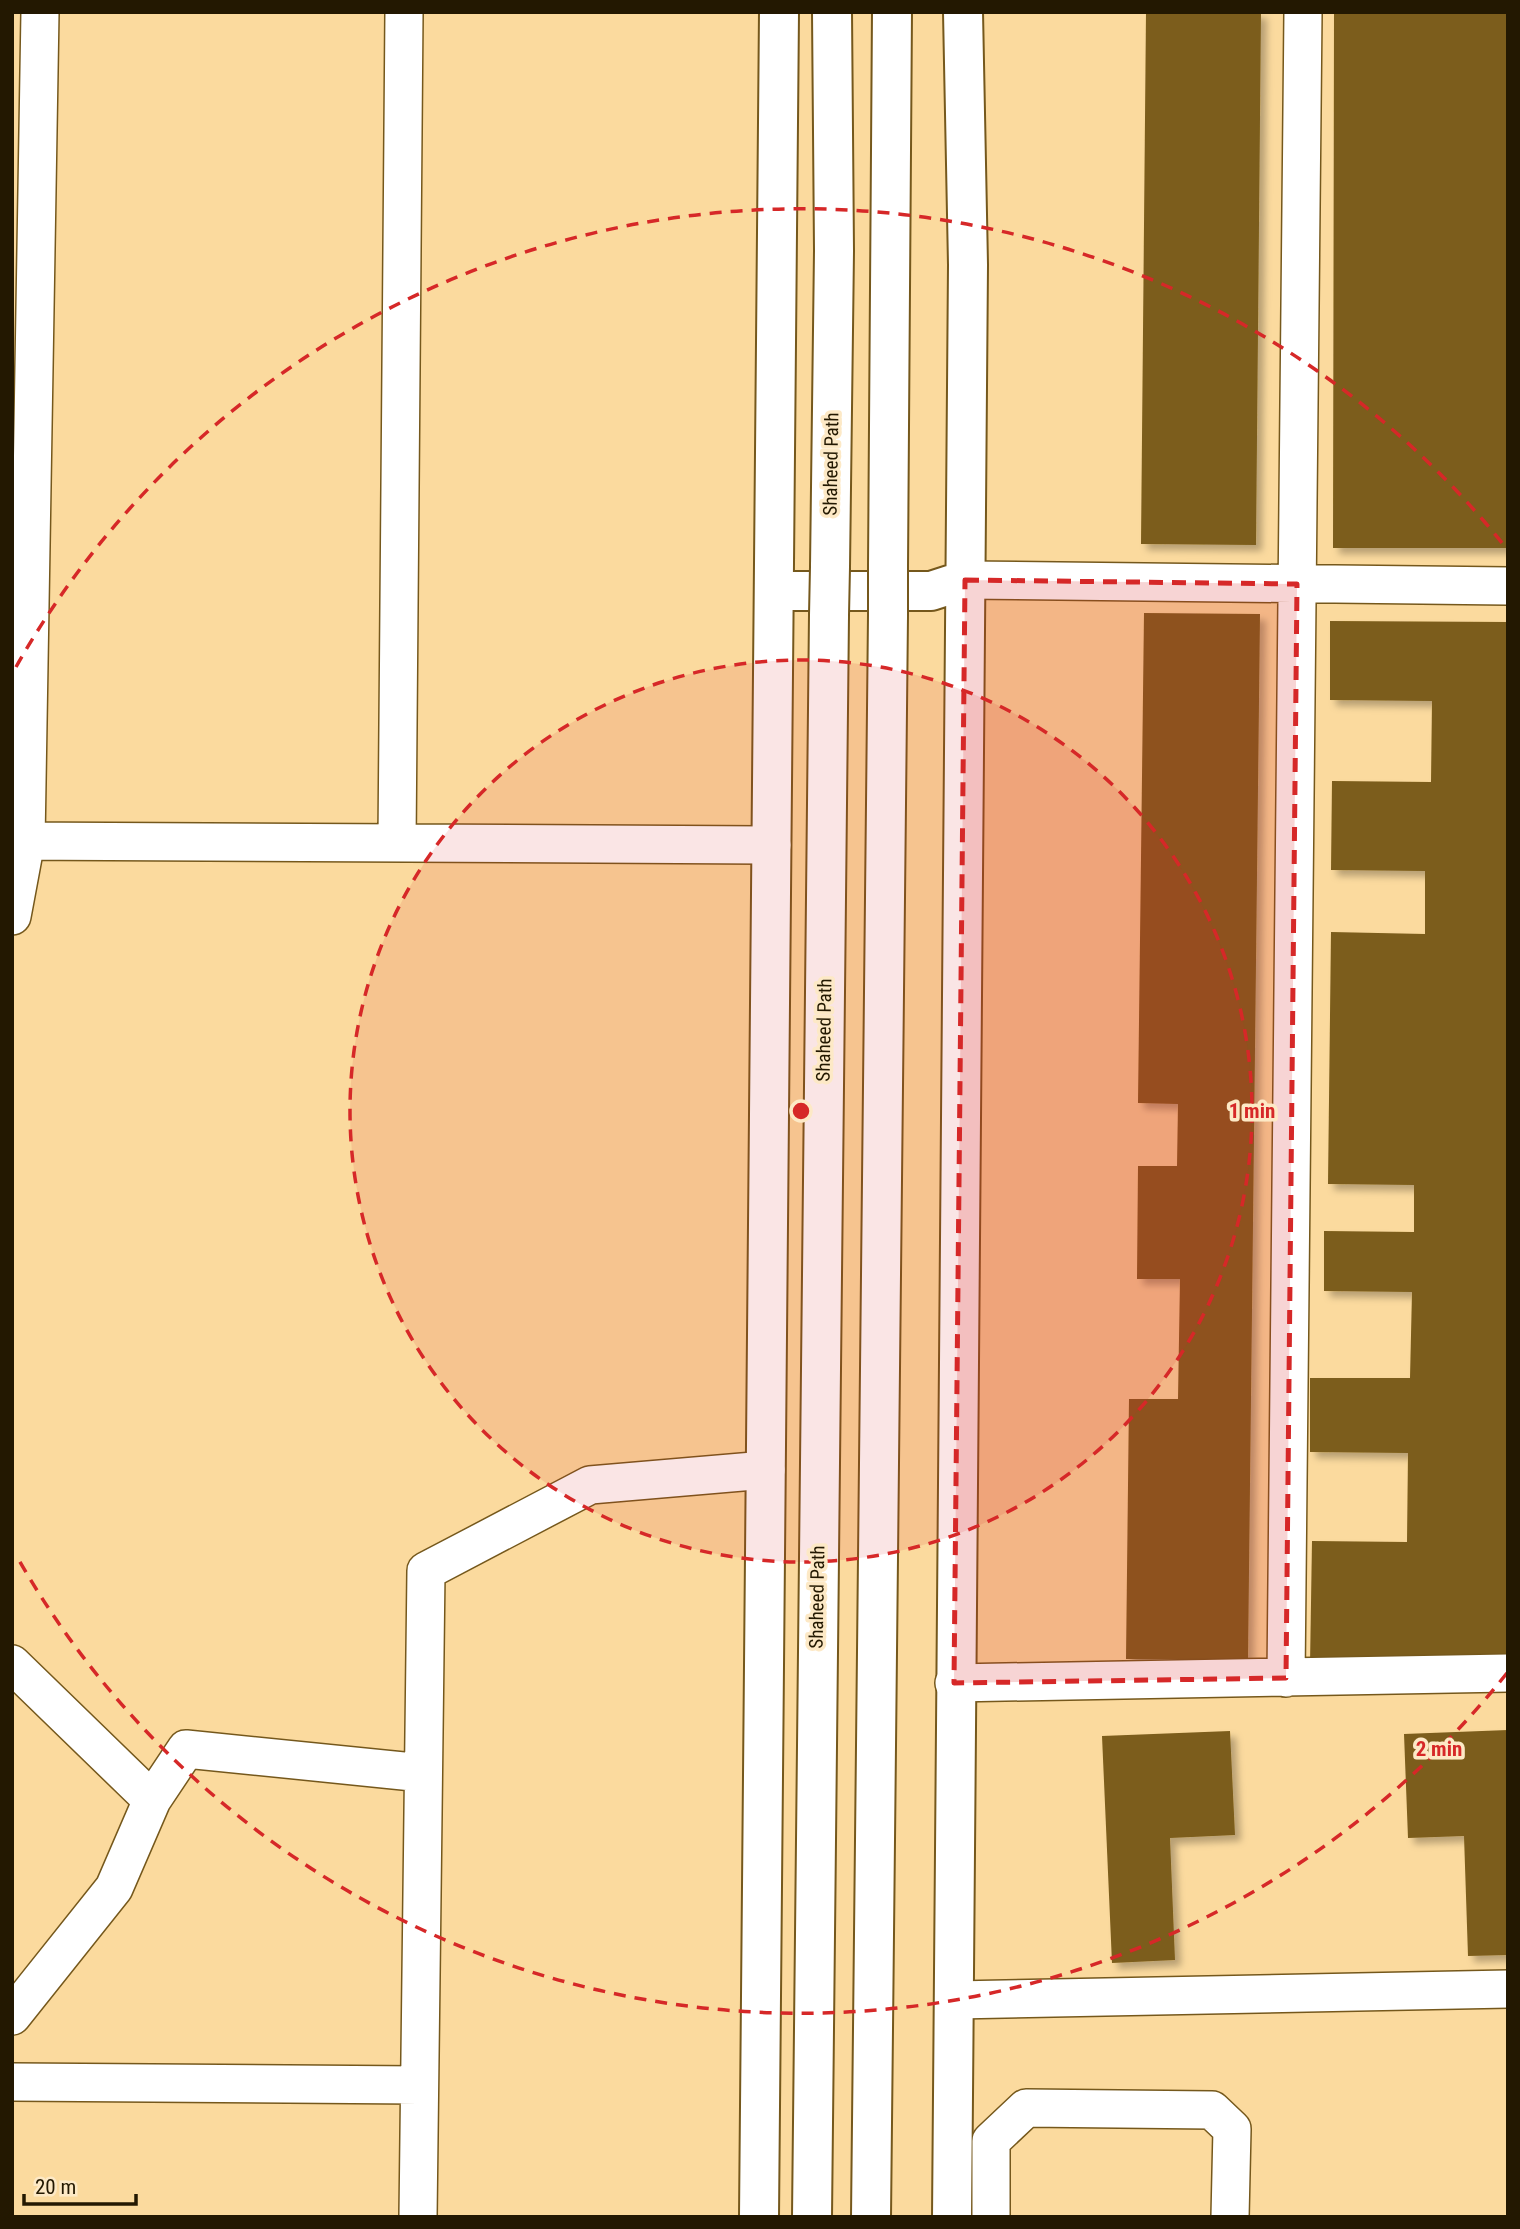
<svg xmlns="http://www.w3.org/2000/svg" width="1520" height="2229" font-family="'Roboto Condensed',sans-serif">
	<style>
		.building { fill: #7c5d1b; filter: url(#shadow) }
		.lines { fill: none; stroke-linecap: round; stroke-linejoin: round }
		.minor-casing { stroke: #75581c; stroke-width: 40 }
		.tertiary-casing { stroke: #75581c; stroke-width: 42 }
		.trunk-casing { stroke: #75581c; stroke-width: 42 }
		.minor { stroke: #fff; stroke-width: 37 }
		.tertiary { stroke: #fff; stroke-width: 38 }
		.trunk { stroke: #fff; stroke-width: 38 }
		.trunk-bridge-casing { stroke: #75581c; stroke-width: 42; stroke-linecap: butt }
		.trunk-bridge { stroke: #fff; stroke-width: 38 }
		.marked { fill: #d62828; fill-opacity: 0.2; stroke: #d62828; stroke-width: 5; stroke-dasharray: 14 9; stroke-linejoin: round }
		.ring { fill: none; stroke: #d62828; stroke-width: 3.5; stroke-dasharray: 12 9 }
		.labels { text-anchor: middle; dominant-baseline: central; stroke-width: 7; stroke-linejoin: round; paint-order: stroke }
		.street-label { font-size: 19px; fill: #231801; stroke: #fde9c6 }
		.centre { fill: #d62828; stroke: #fde9c6; stroke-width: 3.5 }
		.ring-label { font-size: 21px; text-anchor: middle; font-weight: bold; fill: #d62828; stroke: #fde9c6; stroke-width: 7; stroke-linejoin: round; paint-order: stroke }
	</style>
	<defs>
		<filter id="shadow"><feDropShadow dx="6" dy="6" stdDeviation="3.5" flood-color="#0004"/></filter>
	</defs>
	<rect width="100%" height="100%" fill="#fbda9e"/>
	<path class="building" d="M1146,12H1261L1256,545L1141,544Z
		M1508,12V548H1333L1334,14Z
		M1144,613L1260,614L1248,1659H1126L1129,1399H1178L1180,1279H1137L1138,1166H1177L1178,1104L1138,1103Z
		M1330,621L1508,622L1506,1667L1310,1665L1312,1541L1407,1542L1408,1453L1310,1452V1378H1410L1412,1292L1324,1291V1231L1414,1232V1185L1328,1184L1331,932L1425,934V871L1331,870L1332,781L1431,782L1432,701L1330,700Z
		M1508,1730V1955L1468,1956L1464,1836L1408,1838L1404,1734Z
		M1230,1731L1235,1835L1170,1838L1175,1960L1112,1963L1102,1736Z"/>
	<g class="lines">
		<g class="minor-casing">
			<path id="minor" d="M965,580L1508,586
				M12,841L772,845
				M397,843L404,12
				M12,916L26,841L40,12
				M12,1664L152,1800
				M1286,1678L1303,12
				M954,1683L1508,1673
				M955,2000L1508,1989
				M12,2016L114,1888L152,1800L186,1749L423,1773
				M12,2082L419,2085
				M418,2217L426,1571L590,1485L766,1470
				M991,2217V2141L1026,2108L1212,2110L1232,2129L1230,2217"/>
		</g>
		<g class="tertiary-casing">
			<path id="tertiary" d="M774,591H931L965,580
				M759,2217L779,12
				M952,2217L968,265L963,12"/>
		</g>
		<g class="trunk-casing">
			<path id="trunk" d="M888,566L892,12
				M830,567L834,251L832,12
				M812,2217L829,615
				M871,2217L888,615"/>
		</g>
		<use href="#minor" class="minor"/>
		<use href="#tertiary" class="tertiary"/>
		<use href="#trunk" class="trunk"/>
		<g class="trunk-bridge-casing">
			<path id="trunk-bridge" d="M829,615L830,567
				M888,615V566"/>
		</g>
		<use href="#trunk-bridge" class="trunk-bridge"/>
	</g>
	<path class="marked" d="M965,580L1297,584L1286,1678L954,1683Z"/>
	<circle cx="801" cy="1111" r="451" fill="#d62828" fill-opacity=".12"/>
	<g class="ring">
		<circle cx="801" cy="1111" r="451"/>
		<path d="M1507 1673A902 902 0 0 1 16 1555M16 667A902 902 0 0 1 1507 549"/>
	</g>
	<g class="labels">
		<g class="street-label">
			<text transform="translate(831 464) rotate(-89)">Shaheed Path</text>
			<text transform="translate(824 1030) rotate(-89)">Shaheed Path</text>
			<text transform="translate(817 1597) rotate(-89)">Shaheed Path</text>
		</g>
	</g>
	<circle cx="801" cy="1111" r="10" class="centre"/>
	<g class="ring-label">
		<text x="1252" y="1118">1 min</text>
		<text x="1439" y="1756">2 min</text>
	</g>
	<rect width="1520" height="2229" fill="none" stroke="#231801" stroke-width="28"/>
	<path d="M24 2194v10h112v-10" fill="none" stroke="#231801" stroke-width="3.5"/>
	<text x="35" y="2194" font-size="21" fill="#231801" stroke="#fde9c6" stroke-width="5" paint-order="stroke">20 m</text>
</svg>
